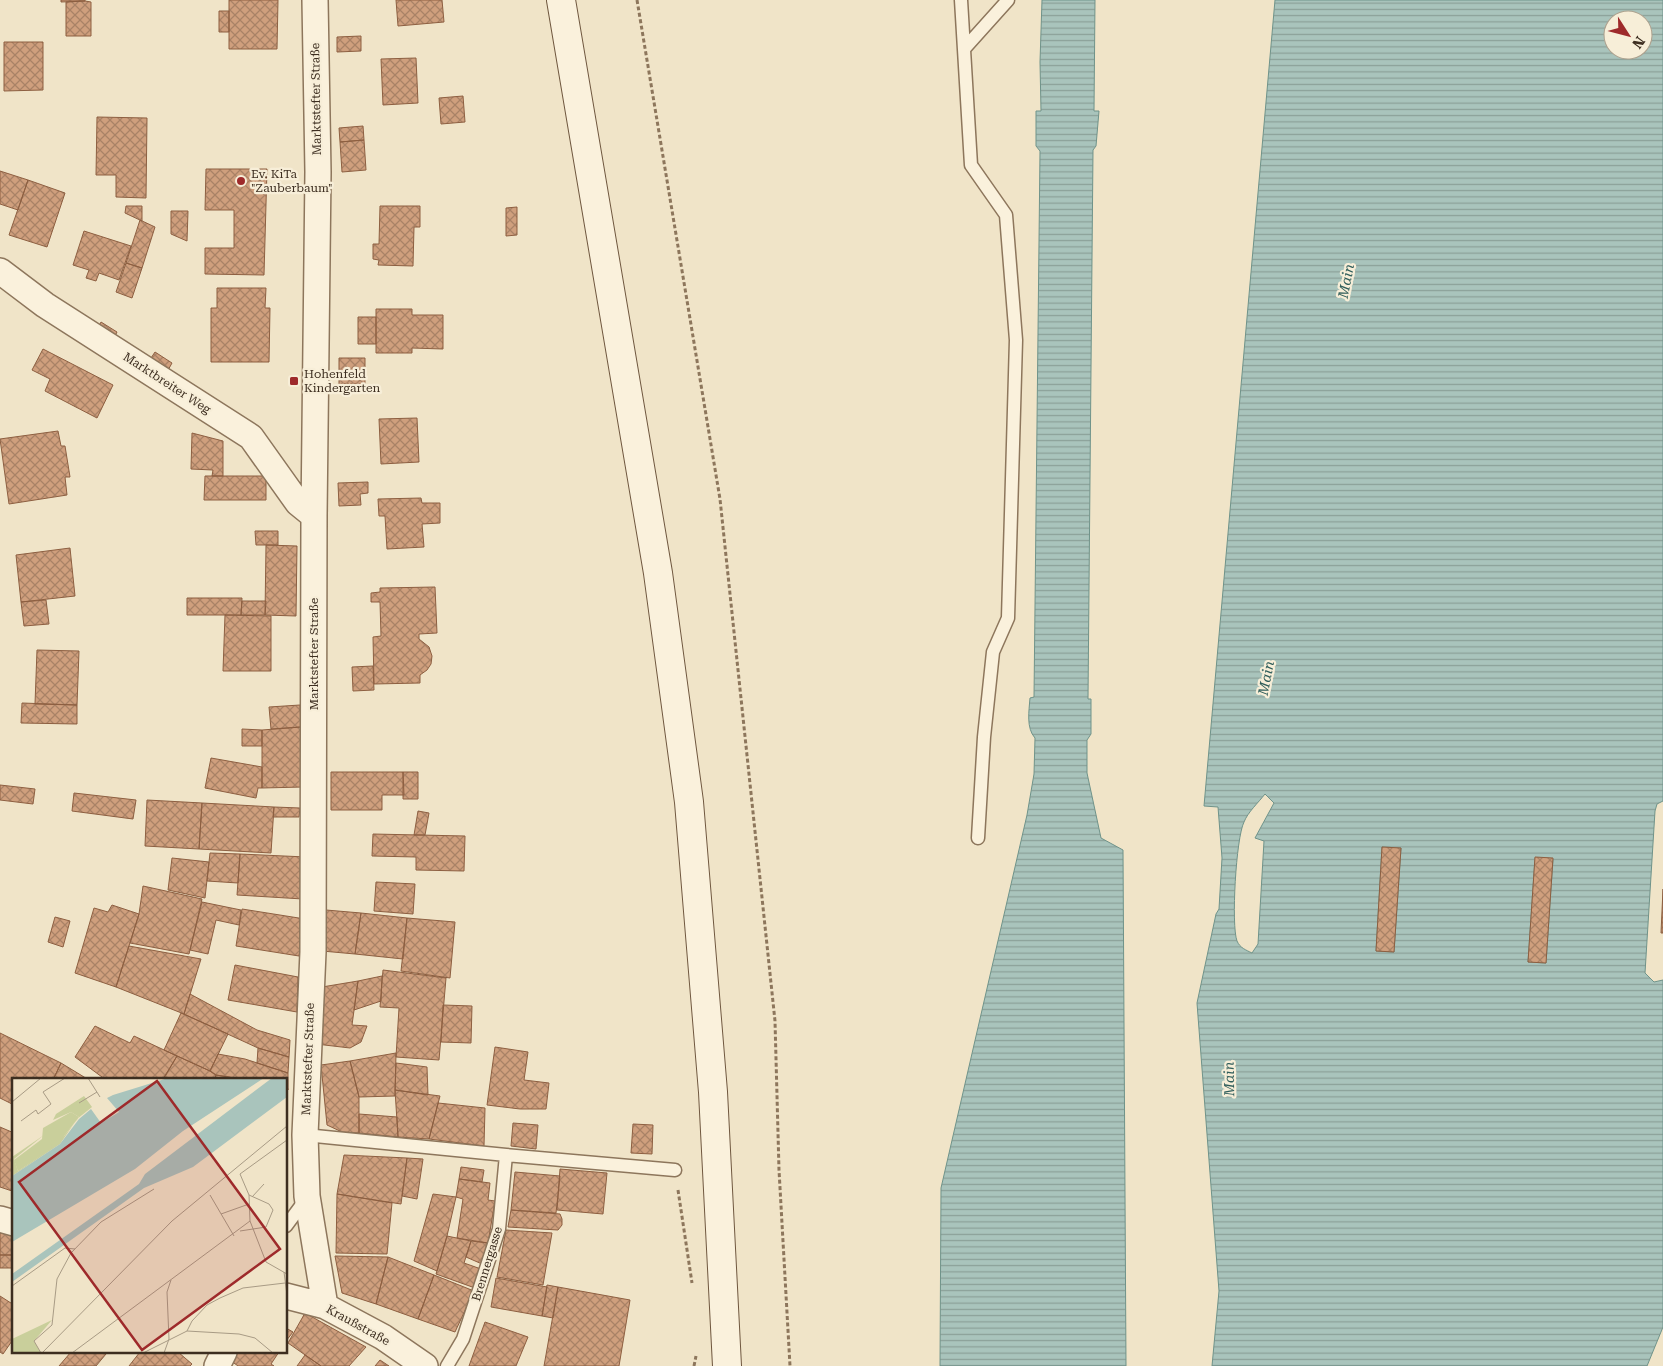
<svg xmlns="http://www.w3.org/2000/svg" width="1663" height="1366" font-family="'Roboto Serif',serif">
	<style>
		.water { fill: url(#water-rules); stroke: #6f938a; fill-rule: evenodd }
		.building { fill: url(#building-cross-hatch); stroke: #8d5f41 }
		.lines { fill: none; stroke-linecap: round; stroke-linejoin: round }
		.service-casing { stroke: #8d765c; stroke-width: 15 }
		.minor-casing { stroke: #8d765c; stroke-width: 28 }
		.secondary-casing { stroke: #6f573f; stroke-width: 30 }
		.path { stroke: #8d765c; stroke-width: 3; stroke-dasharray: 4 2.5; stroke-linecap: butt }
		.service { stroke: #faf1dc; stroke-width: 12 }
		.minor { stroke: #faf1dc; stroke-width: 25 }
		.secondary { stroke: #faf1dc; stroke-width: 28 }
		.poi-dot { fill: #9e2a2b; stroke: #f7eed8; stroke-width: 2 }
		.labels { text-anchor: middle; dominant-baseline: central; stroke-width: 4.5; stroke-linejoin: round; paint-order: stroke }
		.street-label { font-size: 12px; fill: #3d2e20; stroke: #f7eed8 }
		.poi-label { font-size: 12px; fill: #3d2e20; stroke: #f7eed8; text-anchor: start }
		.water-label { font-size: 14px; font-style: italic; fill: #2f5d5a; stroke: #f7eed8 }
		.inset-road { fill: none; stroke: #a89b85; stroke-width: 1 }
		.view { fill: #9e2a2b; fill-opacity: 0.15; stroke: #9e2a2b; stroke-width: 2.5 }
		.inset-edge { fill: none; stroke: #3d2e20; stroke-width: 2.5 }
	</style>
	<defs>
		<pattern id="water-rules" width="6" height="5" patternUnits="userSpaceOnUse" patternTransform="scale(1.25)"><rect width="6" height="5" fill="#a9c4bc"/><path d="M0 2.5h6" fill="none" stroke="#8ba098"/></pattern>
		<pattern id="building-cross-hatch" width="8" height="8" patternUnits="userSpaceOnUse" patternTransform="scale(1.25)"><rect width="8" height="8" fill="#cf9f7d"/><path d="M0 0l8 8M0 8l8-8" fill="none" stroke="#a98266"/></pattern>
	</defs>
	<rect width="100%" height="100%" fill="#f0e4c8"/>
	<path class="water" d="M1042,0H1095L1094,111H1099L1096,146L1093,150L1088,699H1091V734L1087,740V773L1101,838L1123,850L1126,1366H940L941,1188L1027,815L1034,774L1035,738C1026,728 1029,711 1030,698L1034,697L1040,151L1036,146V111H1041L1040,62Z
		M1275,0H1663V801L1657,804L1655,811L1645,973L1654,982L1663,980V1327L1647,1366H1212L1219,1291L1197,1003L1216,914L1219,909L1222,858L1218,807L1204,806ZM1613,20H1643V50H1613ZM1265,794L1274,803L1255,838L1264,841L1258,944L1252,953C1246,950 1240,948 1237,941C1231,925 1236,838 1244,822C1248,812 1258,803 1265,794ZM1382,847L1401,848L1394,952L1376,951ZM1535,858L1553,859L1546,963L1528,962Z"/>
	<path class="building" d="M61,0H85V1L61,2Z
		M229,0H278L277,49H229Z
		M396,0H442L444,22L398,26Z
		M85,1L91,2V36H66V2Z
		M219,11H229V32H219Z
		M361,36V51L337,52V37Z
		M4,42H43V90L4,91Z
		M416,58L418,103L383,105L381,59Z
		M463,96L465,122L441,124L439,98Z
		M97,117L147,118L146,198L116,197V175H96Z
		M363,126L364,140L340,142L339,128Z
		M364,140L366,170L342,172L340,142Z
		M206,169H267L264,275L205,274V248H234V210H205Z
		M0,171L28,180L18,210L0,204Z
		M28,180L65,193L47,247L9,235Z
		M126,206H142V221L125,213Z
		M380,206H420V227H414L413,266L378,265L379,260L373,259V244H379Z
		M517,207V235L506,236V208Z
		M171,211H188L187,241L171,234Z
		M140,220L155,227L142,268L126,263Z
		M84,231L131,246L119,280L99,273L96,281L86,278L89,270L73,265Z
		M126,263L142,268L132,298L116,292Z
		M217,288H266L265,308H270L269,362H211V308H217Z
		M376,309H412V315H443V349L412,348V353H376Z
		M358,317H376V344H358Z
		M101,322L117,332L114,338L98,328Z
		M43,349L113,385L97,418L45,391L50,379L32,370Z
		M155,352L172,363L167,372L149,361Z
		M339,358H365V384H339Z
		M417,418L419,462L381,464L379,419Z
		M58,431L61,446H65L70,477H65L67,495L9,504L0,439Z
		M192,433L223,441V476H212L213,470L191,469Z
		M205,476H266V500H204Z
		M368,482V493L360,494L361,505L339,506L338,483Z
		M421,498L422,503H440V523L422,524L424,547L387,549L385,516H379L378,499Z
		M255,531H278V545H256Z
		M266,545L297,546L296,616L265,615Z
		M70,548L75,596L21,602L16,555Z
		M435,587L437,633L419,634V639L429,647L432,656L431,664L427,670L420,675V683L374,684L373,637L381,636L380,602H371V593L380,592V588Z
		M187,598H242L241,615H187Z
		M46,600L49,624L24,626L21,602Z
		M242,601H266L265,615H241Z
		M225,615L271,616V671H223Z
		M37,650L79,651L77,705L35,704Z
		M373,666L374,690L353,691L352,667Z
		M22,703L77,705V724L21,723Z
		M300,705L301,727L271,729L269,707Z
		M301,727L303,787L262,788V730Z
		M242,729L262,730V746H242Z
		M211,758L262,767V788H258L256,798L205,788Z
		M331,772H403L404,795H382V810H331Z
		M403,772H418V799H403Z
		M0,785L35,789L33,804L0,800Z
		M74,793L136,800L133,819L72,811Z
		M147,800L202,803L199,849L145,846Z
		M202,803L274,807L271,853L199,849Z
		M274,807L300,808L299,817H273Z
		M418,811L429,813L425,835H414Z
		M373,834L465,836L464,871L416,870V857L372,856Z
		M1382,847L1401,848L1394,952L1376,951Z
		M210,853L240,854L238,883L207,881Z
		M240,854L306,857L303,899L237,895Z
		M1535,857L1553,858L1546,963L1528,962Z
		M172,858L209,862L205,898L168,890Z
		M376,882L415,884L413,914L374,911Z
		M143,886L202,899L189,954L130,943L139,914Z
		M1663,889V933H1661Z
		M202,902L241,910L239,925L216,920L208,954L190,950Z
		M112,905L139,914L116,987L75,973L94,908L108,912Z
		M242,909L305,919L299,956L236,946Z
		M326,910L361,913L355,954L322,951Z
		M361,913L407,918L403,959L355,954Z
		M55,917L70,921L63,947L48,942Z
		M407,918L455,922L450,978L401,971Z
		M129,946L201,959L184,1014L116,987Z
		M235,965L298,977L297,1012L228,1000Z
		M383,970L446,978L439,1060L396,1057L399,1008L380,1007Z
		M382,976L381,1001L354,1010L358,981Z
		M358,981L352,1025L367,1026L361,1042L350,1048L316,1044L322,987Z
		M190,994L257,1030L290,1040L289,1057L258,1048L184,1014Z
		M443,1005L472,1006L471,1043L441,1042Z
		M181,1013L228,1034L210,1071L164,1050Z
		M95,1026L130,1043L134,1036L177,1056L163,1080H106L75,1057Z
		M0,1033L61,1063L53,1080H14V1105L0,1098Z
		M495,1047L528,1052L524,1080L549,1083L546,1109H520L487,1105Z
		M258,1048L289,1057L288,1073L257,1063Z
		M396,1053L395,1096L359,1097L350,1061Z
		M218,1054L245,1059L288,1073V1090L286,1080H245L216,1075L210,1071Z
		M177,1056L210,1071L216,1075L214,1080L163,1079Z
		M350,1061L359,1097V1133L342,1132L327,1125L321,1065Z
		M61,1063L89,1080H53Z
		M396,1063L427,1067L428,1095L395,1090Z
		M216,1075L242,1079L214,1080Z
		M395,1090L440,1096L429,1139L398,1137Z
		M438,1103L485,1108L484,1146L429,1139Z
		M359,1114L397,1117L398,1137L359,1133Z
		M513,1123L538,1125L536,1149L511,1146Z
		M633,1124L653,1125L652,1154L631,1153Z
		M0,1127L14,1133V1187L12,1191L0,1187Z
		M344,1155L407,1158L401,1204L337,1194Z
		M407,1158L423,1159L417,1199L402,1196Z
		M461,1167L484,1170L482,1182L459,1179Z
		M560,1169L607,1173L603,1214L557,1210Z
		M515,1172L560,1176L556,1213L511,1210Z
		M459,1179L490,1183L488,1200L495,1201L488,1243L457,1238L463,1199L456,1197Z
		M337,1194L392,1203L387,1254L336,1253Z
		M433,1194L456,1197L447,1236L437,1271L414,1261Z
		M511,1210L560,1214L562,1219V1225L558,1230L508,1227Z
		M506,1230L552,1233L543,1285L497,1277Z
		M0,1233H14V1255H0Z
		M447,1236L471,1241L464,1263L481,1269L475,1288L436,1274Z
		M471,1241L488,1243L482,1264L466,1257Z
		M0,1255H14V1268H0Z
		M335,1256L388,1257L376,1304L342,1293Z
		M388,1257L434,1275L418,1319L376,1304Z
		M434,1275L474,1291L455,1332L418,1319Z
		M496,1278L547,1287L542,1316L491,1307Z
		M547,1285L558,1287L553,1318L542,1316Z
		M558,1287L630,1300L619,1366H544Z
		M0,1296L14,1305V1338L3,1354L0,1352Z
		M305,1313L366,1347L349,1366H321L288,1343Z
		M485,1322L528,1337L516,1366H469Z
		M286,1328L293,1332L286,1341Z
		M71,1352H104L106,1354L96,1366H59Z
		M140,1352H178L192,1364L190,1366H129Z
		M234,1352H279L271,1364L274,1366H238L230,1360Z
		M305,1355L321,1366H297Z
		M380,1360L389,1366H375Z"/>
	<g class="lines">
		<g class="service-casing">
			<path id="service" d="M961,0L971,165L1006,215L1016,340L1008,618L993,652L984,737L978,838
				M964,49L1008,0
				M305,1135L506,1155L675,1170
				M286,1226L306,1199
				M447,1366L463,1339L499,1229L506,1155"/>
		</g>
		<g class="minor-casing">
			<path id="minor" d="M315,0L318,172L314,516L313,952L305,1135L307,1196L325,1306
				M0,271L45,305L251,437L298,503L314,516
				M0,1219L14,1223
				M286,1296L325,1306L383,1337L425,1366
				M217,1366L224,1352"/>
		</g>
		<g class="secondary-casing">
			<path id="secondary" d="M561,0L658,573L689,802L713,1092L727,1366"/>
		</g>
		<path class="path" d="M637,0L720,499L775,1021L779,1170L790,1366
			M678,1190L692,1283
			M694,1366L696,1356"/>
		<use href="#service" class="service"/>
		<use href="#minor" class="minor"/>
		<use href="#secondary" class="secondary"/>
	</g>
	<g class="poi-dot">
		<circle cx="241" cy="181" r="5"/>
		<rect x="289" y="376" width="10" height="10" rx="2.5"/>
	</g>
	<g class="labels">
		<g class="street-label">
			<text transform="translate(316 99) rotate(-91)">Marktstefter Straße</text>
			<text transform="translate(167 383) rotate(33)">Marktbreiter Weg</text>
			<text transform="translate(314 654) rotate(-90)">Marktstefter Straße</text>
			<text transform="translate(308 1059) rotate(-88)">Marktstefter Straße</text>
			<text transform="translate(487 1264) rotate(-73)">Brennergasse</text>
			<text transform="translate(358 1325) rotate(29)">Kraußstraße</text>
		</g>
		<g class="poi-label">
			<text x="251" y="174">Ev. KiTa<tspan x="251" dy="14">"Zauberbaum"</tspan></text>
			<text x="304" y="374">Hohenfeld<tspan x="304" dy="14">Kindergarten</tspan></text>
		</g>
		<g class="water-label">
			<text transform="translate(1346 281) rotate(-79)">Main</text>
			<text transform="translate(1266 678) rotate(-79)">Main</text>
			<text transform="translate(1229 1079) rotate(-91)">Main</text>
		</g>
	</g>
	<g transform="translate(12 1078)">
		<rect width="275" height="275" fill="#f0e4c8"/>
		<path d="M72,18L80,29L65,41L48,66L0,98V79L32,57L2,81L6,93L39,70V62L52,58L67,39L59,34L41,42L44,36ZM40,242L22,263L29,275H0V261Z" fill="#c9cf9b"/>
		<path d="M59,34L67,39L48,63L39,62L40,70L6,93L2,82L30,61L31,50Z" fill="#c9cf9b"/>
		<path d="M156,0H252L171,53L123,91L0,164V98L48,66L67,41L79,31L89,45L107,34L95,20L101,17ZM260,0H275V19L181,89L132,110L0,204V196L127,106L133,96Z" fill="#a9c4bc"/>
		<path class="inset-road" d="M76,0L88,19M0,24L29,0M67,25L85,14M9,43L24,32L26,36L39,26L31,14L53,0M275,62L228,96L237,117L238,143L254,184L275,196M198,117L222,158M240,119L252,106M209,136L237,126M228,153L254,149L261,132L257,126L237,117M272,194L275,217M0,208L53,170L63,171M175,253L180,243L195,227L208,220L231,210L273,205M29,275L22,263L40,247L45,201L59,175L89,144L142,111M30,275L160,143L275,48M60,275L238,143M131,275L175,253L227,256L243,260L261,275M152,275L157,261L155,214L159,202"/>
		<path class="view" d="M145,3L268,171L130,272L7,104Z"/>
		<rect width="275" height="275" class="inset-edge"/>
	</g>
	<g transform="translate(1628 35) rotate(126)"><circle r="24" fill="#f7eed8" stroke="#ada18e"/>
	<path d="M0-4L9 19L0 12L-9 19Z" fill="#9e2a2b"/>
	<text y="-8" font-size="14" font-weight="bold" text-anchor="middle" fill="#3d2e20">N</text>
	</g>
</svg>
